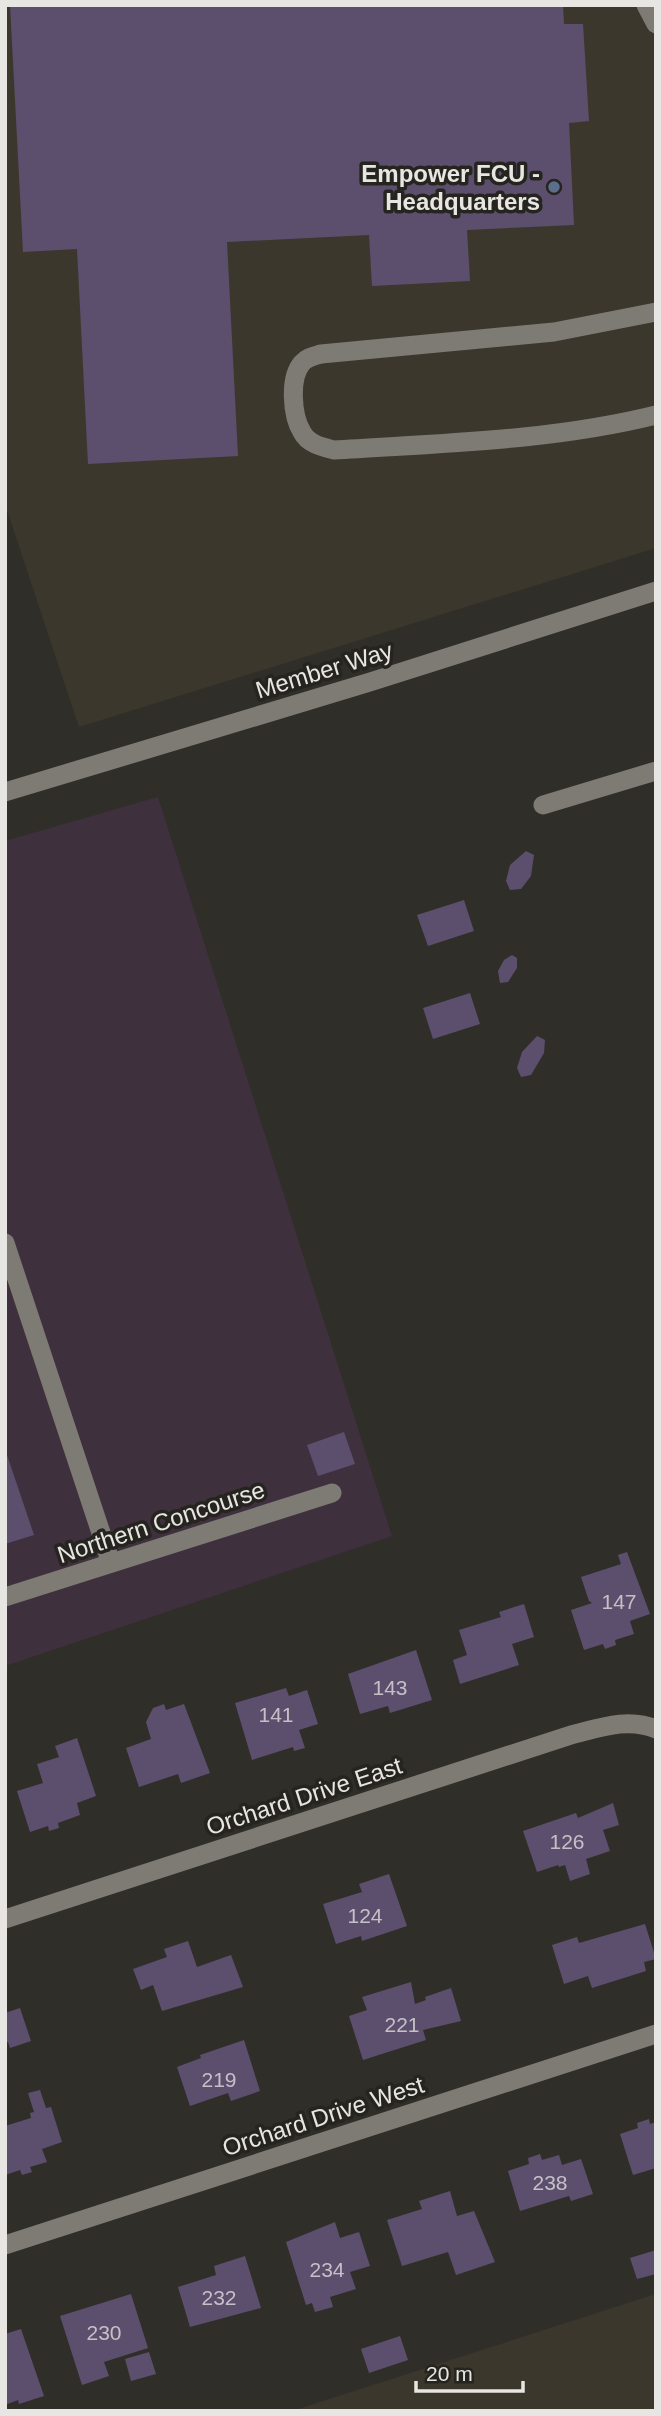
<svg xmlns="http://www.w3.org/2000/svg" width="661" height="2416" font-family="Arial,sans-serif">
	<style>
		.built { fill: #3c372c }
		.industrial { fill: #3f303e }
		.building { fill: #5c4f6e }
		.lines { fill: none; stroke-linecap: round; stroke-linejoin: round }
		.service { stroke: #7e7b75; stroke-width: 19 }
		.minor { stroke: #7e7b75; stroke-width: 19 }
		.service-dot { fill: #5c6f8a; stroke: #26241f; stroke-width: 2.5 }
		.labels { text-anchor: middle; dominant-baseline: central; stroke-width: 7; stroke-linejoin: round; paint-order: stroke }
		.number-label { font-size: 21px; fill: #c4c0c5 }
		.poi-label { font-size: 24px; font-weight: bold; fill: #e7e6e2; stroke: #26241f; text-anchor: end }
		.street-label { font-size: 24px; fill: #e7e6e2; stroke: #26241f }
	</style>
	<rect width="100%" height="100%" fill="#302e29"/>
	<path class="built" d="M5,5H656V548L79,727L5,504Z
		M656,2294V2411H292Z"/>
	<path class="industrial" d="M158,797L392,1536L5,1666V841Z"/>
	<path class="building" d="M10,5H563L564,24H583L589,121L569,123L574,225L467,230L470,281L372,286L369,235L227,242L238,456L88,464L77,249L23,252Z
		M526,851L534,855L531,876L521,889L510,890L506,881L510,865Z
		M464,900L474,931L428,946L417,915Z
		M512,955L517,958V968L508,982L500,983L498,971L504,960Z
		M470,993L480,1024L433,1039L423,1008Z
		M537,1036L545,1040L544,1053L531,1075L521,1077L517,1068L522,1052Z
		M344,1432L355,1464L318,1476L307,1445Z
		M5,1449L34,1535L5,1544Z
		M627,1552L650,1614L630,1621L634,1634L615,1640L616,1645L605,1649L603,1644L584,1650L571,1610L592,1603L589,1601L581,1577L621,1564L618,1555Z
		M524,1604L534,1637L512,1644L519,1665L460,1684L453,1660L467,1655L459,1630L501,1617L499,1612Z
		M416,1650L432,1700L390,1713L388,1706L360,1714L348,1674Z
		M286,1688L289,1696L307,1690L318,1724L299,1730L305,1748L294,1751L293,1747L252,1760L235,1703Z
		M164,1704L166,1710L184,1704L210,1773L181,1783L178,1774L139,1787L126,1748L151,1739L146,1722L153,1708Z
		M77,1738L96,1796L77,1803L80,1815L58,1823L59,1828L49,1831L48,1826L30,1832L17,1791L43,1783L37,1764L59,1757L55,1746Z
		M613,1803L619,1825L603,1830L610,1851L586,1859L590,1874L570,1881L565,1865L559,1867L558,1865L537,1872L523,1831L576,1813L578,1818Z
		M389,1874L407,1926L362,1941L361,1936L336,1944L323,1904L362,1892L359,1884Z
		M645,1924L656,1959L644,1962L646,1971L592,1988L588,1976L564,1984L552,1945L577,1937L579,1943Z
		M188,1941L197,1967L231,1955L243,1987L162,2011L153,1985L141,1990L133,1969L167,1957L164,1949Z
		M411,1982L415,2004L426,2000L425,1997L451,1988L461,2021L423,2030L426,2040L363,2060L349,2016L367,2010L362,1997Z
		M20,2008L31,2041L10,2048L8,2042L5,2043V2013Z
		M244,2040L260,2091L231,2101L228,2093L190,2106L177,2067L201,2058L200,2055Z
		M40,2090L46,2108L51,2107L62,2142L42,2149L47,2162L30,2167L32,2172L22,2175L20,2170L5,2175V2126L31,2118L30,2113L34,2112L28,2093Z
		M649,2119L650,2124L656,2122V2168L633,2175L620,2134L638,2128L637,2123Z
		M540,2154L542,2160L559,2155L562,2165L581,2159L593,2194L571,2201L569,2196L520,2211L508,2171L529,2164L528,2158Z
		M450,2191L457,2216L474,2211L495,2262L456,2275L448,2252L402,2266L387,2220L422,2209L419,2201Z
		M335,2222L340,2238L359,2232L370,2266L350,2272L356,2289L330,2297L333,2307L315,2312L312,2303L306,2305L286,2242Z
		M656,2250V2274L637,2279L630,2258Z
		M245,2256L261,2308L190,2327L178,2287L216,2275L214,2266Z
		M131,2294L148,2348L104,2362L109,2376L82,2385L60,2316Z
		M21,2329L44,2396L19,2404L18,2400L5,2405V2334Z
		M400,2336L408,2360L369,2373L361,2349Z
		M149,2352L156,2374L131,2381L125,2359Z"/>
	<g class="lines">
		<path class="service" d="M646,5L656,24
			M656,312L554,332L321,354C314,356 307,357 302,363C289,378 292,416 302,432C308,444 322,447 334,450C442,443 551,441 656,415
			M543,805L656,771
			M5,1243L111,1563
			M5,1597L332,1493"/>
		<path class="minor" d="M5,792L370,682L656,591
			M5,1919L571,1735C599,1728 628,1717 656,1729
			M5,2245L656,2034"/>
	</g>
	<circle class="service-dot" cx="554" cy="187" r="7"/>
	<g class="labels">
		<g class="number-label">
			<text x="619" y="1601">147</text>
			<text x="390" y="1687">143</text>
			<text x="276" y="1714">141</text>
			<text x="567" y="1841">126</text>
			<text x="365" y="1915">124</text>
			<text x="402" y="2024">221</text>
			<text x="219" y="2079">219</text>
			<text x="550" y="2182">238</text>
			<text x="327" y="2269">234</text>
			<text x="219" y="2297">232</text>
			<text x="104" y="2332">230</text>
		</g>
		<g class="poi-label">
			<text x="540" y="173">Empower FCU -<tspan x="540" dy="28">Headquarters</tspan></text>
		</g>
		<g class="street-label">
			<text transform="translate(324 670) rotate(-17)">Member Way</text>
			<text transform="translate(161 1522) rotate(-18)">Northern Concourse</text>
			<text transform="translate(304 1796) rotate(-18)">Orchard Drive East</text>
			<text transform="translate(323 2116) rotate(-18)">Orchard Drive West</text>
		</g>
	</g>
	<rect width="661" height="2416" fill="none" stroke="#e7e6e2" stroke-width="14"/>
	<path d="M416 2381v10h107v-10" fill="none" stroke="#e7e6e2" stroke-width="3.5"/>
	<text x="426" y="2381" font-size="21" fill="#e7e6e2" stroke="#26241f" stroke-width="5" paint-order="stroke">20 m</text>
</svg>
